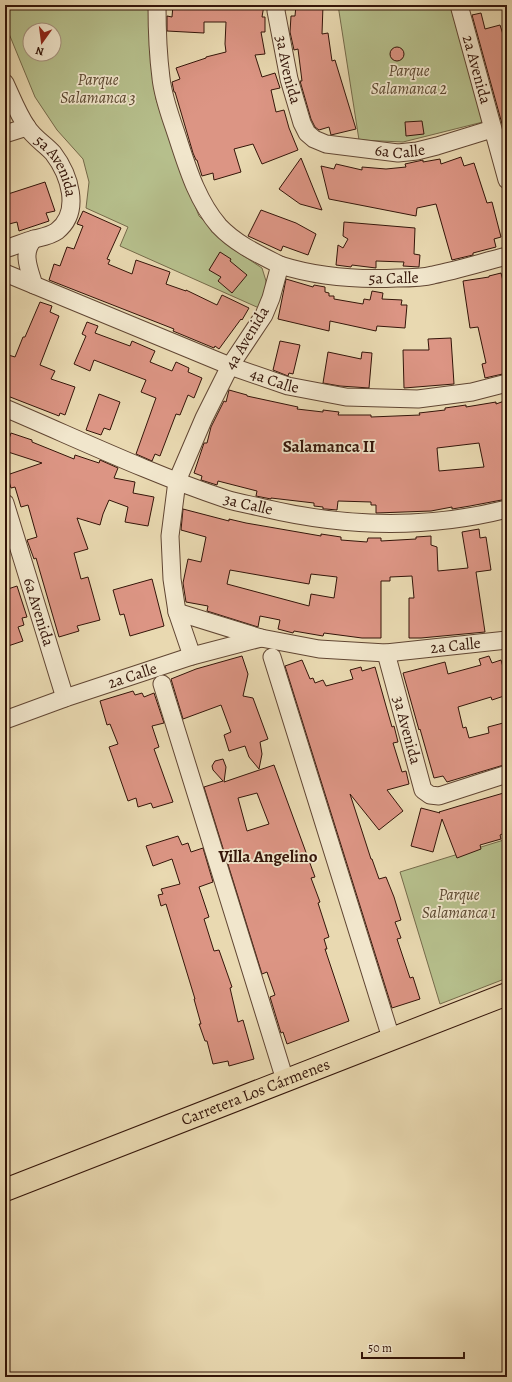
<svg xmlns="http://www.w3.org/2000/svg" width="512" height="1382" font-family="Alegreya,serif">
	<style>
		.park { fill: #b6bf8c; stroke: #756a4a; fill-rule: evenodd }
		.building { fill: #dc9584; stroke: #341509; fill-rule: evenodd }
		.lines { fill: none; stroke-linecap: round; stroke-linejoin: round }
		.minor-casing { stroke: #614633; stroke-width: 19 }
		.major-casing { stroke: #341509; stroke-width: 24 }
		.minor { stroke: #f1e6cc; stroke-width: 17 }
		.major { stroke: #e9d9b1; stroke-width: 22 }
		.labels { text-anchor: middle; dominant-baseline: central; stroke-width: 3.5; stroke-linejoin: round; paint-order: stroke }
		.street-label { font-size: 16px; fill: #341509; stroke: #f1e6cc }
		.park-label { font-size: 16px; font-style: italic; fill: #5b4830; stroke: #f1e6cc }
		.neighbourhood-label { font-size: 17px; font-weight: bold; fill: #341509; stroke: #f1e6cc }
	</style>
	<rect width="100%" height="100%" fill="#e9d9b1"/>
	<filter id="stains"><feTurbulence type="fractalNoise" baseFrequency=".005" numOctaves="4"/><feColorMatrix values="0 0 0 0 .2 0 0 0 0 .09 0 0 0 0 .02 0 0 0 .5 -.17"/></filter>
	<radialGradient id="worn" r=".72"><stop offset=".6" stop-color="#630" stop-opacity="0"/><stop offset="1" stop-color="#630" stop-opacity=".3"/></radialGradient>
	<path class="park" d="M5,5H150L149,24L156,99L176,157L199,216L233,249L262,268L266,281L265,294L259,308L120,246L128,227L86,208L89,182L83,159L57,130L35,97L5,24ZM30,30H54V54H30Z
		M338,5H450L483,122L403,142L359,140Z
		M507,839V978L440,1004L400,872Z"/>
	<path class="building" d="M173,5H264L262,17H265V32H261L265,54L255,55L262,77L275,73L280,88L271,90L276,112L284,110L289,128L298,150L262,164L253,144L234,149L241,172L214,180L213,173L202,176L197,160H196L193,153L175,92H174L172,82L180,79L176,68L206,58V57L226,52L225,44L226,22H204V33L167,31V16L172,17Z
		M296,5H323L322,34L328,33L332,61L335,60L356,129L331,135L329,127L319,130L315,127L311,119L300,81H302L298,49L294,50L290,32L291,16H295Z
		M481,13L485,29L500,25L507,47V142L472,15Z
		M390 54a7 7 0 1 1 14 0a7 7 0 1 1-14 0Z
		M422,121L424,134L406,136L405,122Z
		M461,157L464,166L474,163L487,203L492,202L501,237L494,239L496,247L473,253V255L452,260L436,204L417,208L416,216L329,199L321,166L334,169L336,164L362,170V167L386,169L406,167L405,164L423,160V162L440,159L441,164Z
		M301,158L322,210L300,204L279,189Z
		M45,182L55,211L46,213L49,221L19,231L17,222L5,225V195Z
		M261,210L296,223L316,234L308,255L283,246L281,251L248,236Z
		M83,211L121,228L107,259L110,260L108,264L132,274L136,260L170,272L166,284L186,291V290L217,305L222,295L249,308L242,320L241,319L219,349L215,346L214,348L173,331L174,329L49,280L54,264L60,266L67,247L74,249L83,226L77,224Z
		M344,222L415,228L414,254L420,255L419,267L403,266L404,262L376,261V268L352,265L351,267L336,265L338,245L343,248L348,239L343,236Z
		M220,252L231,259L230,261L247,275L232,293L218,281L221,277L209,270Z
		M501,273L503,281L507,280V373L485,378L482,364L486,363L478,327L470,328L463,281L489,277V276Z
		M286,279L313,287L314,285L325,287V292L329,293V296H334V299L363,304L364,299L370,300L372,291L383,293L382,299L402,300L401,305H407L405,328L377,326L376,331L330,321L329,331L278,319Z
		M40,302L52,306L50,312L59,316L40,365L55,371L51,379L75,387L65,415L60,413L59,416L5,395V354L15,357L23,337H25Z
		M87,322L98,326L95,333L130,346L132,341L155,351L150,362L172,371L176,362L189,368L188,372L202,378L194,398L188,395L180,415L176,414L160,456L155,454L152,461L136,454L156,398L141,392L146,380L94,360L90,371L74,364L86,336L82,334Z
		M451,338L454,384L404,388L403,350H429L428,339Z
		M280,341L300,345L293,374L289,373L288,376L273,370Z
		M328,352L361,359L362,352L372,353L369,388L340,386L323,383Z
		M229,390L247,395V396L298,407L297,409L323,412V410L339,412L338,415H371V417L420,415L419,413L445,410V408L466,405V407L496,402V404L507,400V499L470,506L452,509V507L431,511L376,513V505H371V502L338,501L337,510L326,509H323V507L314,506V503L271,498V499L256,496L257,491L218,481L217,485L201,480L202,476L194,473L204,443H207L211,427L224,401L226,402ZM479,443L484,467L439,471L437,448Z
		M99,394L120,402L110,430L104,428L101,435L86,430Z
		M11,433L32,440V442L74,459L75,455L99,463L100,460L118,468L114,478L135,482L133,493L154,497L148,526L125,522L128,507L109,500L103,514L100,525L77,518L88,549L74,553L81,579L88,577L100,620L77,626L79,631L59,637L36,558L34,559L27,540L37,537L28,505L21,507L15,487L11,488L7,475L42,463L5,451Z
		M183,509L229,521V519L246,523L321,536V534L341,537V540L367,542L368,538H381V541L416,539V537L431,536V545L437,547L438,571L468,568L462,532L479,529L480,538L486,537L491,570L476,572L485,632L421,638H409V598H414L412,576L390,577V581H381V638H362L324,633L323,636L294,631L293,633L278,629L280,620L260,616L258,627L207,611L208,606L186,602L183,583L188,559L201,562L206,537L181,530ZM230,570L309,584L311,574L337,577L334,598L311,594L309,606L227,584Z
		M152,579L164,626L130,636L124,614L120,615L113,590Z
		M17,586L27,617L22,618L24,625L18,627L23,641L5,647V590Z
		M242,656L248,674L243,696L253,698L268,739L260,742L262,754L259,769L249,757L245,746L229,751L224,735L231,732L221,705L183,719L171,679L196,669Z
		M489,656L492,663L501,660L503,667L507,666V695L492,700L491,697L458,707L463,728L466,727L469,738L489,733L488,727L507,722V764L447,782L443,776L434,778L420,729L419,730L403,673L445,662L448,674L481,665L479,659Z
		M302,660L310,679L313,678L315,683L323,680L326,686L353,679L350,670L361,667L362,671L375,667L386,706L392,727L394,726L398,742L393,743L402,772L406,771L409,784L387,790L403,811L379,830L350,794L371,859H372L379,879L386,877L394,897L401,920L395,922L401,938L397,939L410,978L413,977L420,999L392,1008L285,666Z
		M133,691L135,695L142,693L144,697L154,693L164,723L152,726L159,747L154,749L173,802L153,808L151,803L138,807L136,798L128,801L109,747L118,744L110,724L107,725L100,701Z
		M223,759L226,767L224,782L274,765L315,877L311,878L320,902L318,903L329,937L324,939L327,949H325L349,1021L287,1044L283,1032L281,1033L270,997L275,995L267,972L262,974L204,787L223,781L213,770L212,766L215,761ZM257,793L269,824L247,831L238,798Z
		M507,792V832L500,835L501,839L480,845L481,849L457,858L442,819L433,852L411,846L421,808L440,813L439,812L459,806Z
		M178,836L182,845L188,843L191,852L203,848L213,882L199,887L209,917L204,919L214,951L219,950L232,987L230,988L238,1022L243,1020L254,1059L229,1066L228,1061L213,1064L207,1041H205L199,1024H201L194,999H195L166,904L161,906L158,895L163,894L161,889L180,884L172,859L153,866L146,846Z"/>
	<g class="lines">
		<g class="minor-casing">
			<g id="minor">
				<path d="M157,5C157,28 158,55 161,78C163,97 170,115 176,133C187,166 196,199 219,226C236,244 258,254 280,265L271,298L264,315L230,366L204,418L177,481L170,536L172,579L177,612L192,656"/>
				<path id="s1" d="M277,5L276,11L289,79L302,123L307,133L314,139L326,144L398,153L417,151L437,146L492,129"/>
				<path id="s2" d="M459,5L507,180"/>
				<path id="s3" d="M5,83C12,98 18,114 27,127C34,138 45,144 53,153C69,174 82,211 57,231C50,236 42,237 34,239C24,242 15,246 5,249"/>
				<path d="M5,134L27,127"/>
				<path id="s4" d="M34,239C21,252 29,269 34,285L230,366L288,386L346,397L418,399L472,392L507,383"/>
				<path id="s5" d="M280,265C318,277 357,280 397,278C409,278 422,278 433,275C458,270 483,262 507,256"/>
				<path d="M5,273L34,285"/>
				<path id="s6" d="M5,408C78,439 151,474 226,499C238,503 252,505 264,508C344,527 428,529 507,509"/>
				<path id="s7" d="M5,503L65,698"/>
				<path id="s8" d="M177,612L261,638L319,649L386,653L507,640"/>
				<path id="s9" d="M386,653L423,790L430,795L439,796L507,774"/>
				<path d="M272,657L391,1038"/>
				<path d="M162,684L285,1080"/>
				<path id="s10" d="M5,720L65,698L192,656L261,638"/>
			</g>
		</g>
		<g class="major-casing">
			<g id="major">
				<path id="s11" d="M5,1190L507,994"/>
			</g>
		</g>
		<use href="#minor" class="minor"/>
		<use href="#major" class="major"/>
	</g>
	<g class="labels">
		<g class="street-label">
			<text stroke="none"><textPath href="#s2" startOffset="67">2a Avenida</textPath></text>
			<text stroke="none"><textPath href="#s1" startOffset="66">3a Avenida</textPath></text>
			<text stroke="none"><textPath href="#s1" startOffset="229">6a Calle</textPath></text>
			<text stroke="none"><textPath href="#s3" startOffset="99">5a Avenida</textPath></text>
			<text stroke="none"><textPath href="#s5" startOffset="115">5a Calle</textPath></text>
			<text transform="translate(247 338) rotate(-59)">4a Avenida</text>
			<text stroke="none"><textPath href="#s4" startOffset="308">4a Calle</textPath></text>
			<text stroke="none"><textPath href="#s6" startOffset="262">3a Calle</textPath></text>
			<text stroke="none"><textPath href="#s7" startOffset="114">6a Avenida</textPath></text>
			<text stroke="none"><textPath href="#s8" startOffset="284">2a Calle</textPath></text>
			<text stroke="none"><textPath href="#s10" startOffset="135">2a Calle</textPath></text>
			<text stroke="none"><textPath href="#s9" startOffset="80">3a Avenida</textPath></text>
			<text stroke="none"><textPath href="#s11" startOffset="269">Carretera Los Cármenes</textPath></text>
		</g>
		<g class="park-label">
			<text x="409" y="71">Parque<tspan x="409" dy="18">Salamanca 2</tspan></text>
			<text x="98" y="80">Parque<tspan x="98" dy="18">Salamanca 3</tspan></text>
			<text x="459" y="895">Parque<tspan x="459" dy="18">Salamanca 1</tspan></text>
		</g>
		<g class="neighbourhood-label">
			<text x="329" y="446">Salamanca II</text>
			<text x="268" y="856">Villa Angelino</text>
		</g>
	</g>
	<rect width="512" height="1382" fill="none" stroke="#e9d9b1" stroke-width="20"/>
	<rect x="6" y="6" width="500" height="1370" fill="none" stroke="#341509" stroke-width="2"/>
	<rect x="10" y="10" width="492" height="1362" fill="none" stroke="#341509"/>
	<g transform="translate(42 42) rotate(194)"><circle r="19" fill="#f1e6cc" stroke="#a5927e"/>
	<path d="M0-3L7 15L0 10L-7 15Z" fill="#8f2418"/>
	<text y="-6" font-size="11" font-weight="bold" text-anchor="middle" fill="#341509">N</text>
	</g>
	<path d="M362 1352v6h102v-6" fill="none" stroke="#341509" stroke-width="2"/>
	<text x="368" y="1352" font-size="12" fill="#341509" stroke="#f1e6cc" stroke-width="3" paint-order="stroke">50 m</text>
	<rect width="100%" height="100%" filter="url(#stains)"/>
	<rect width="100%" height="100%" fill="url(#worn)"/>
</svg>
